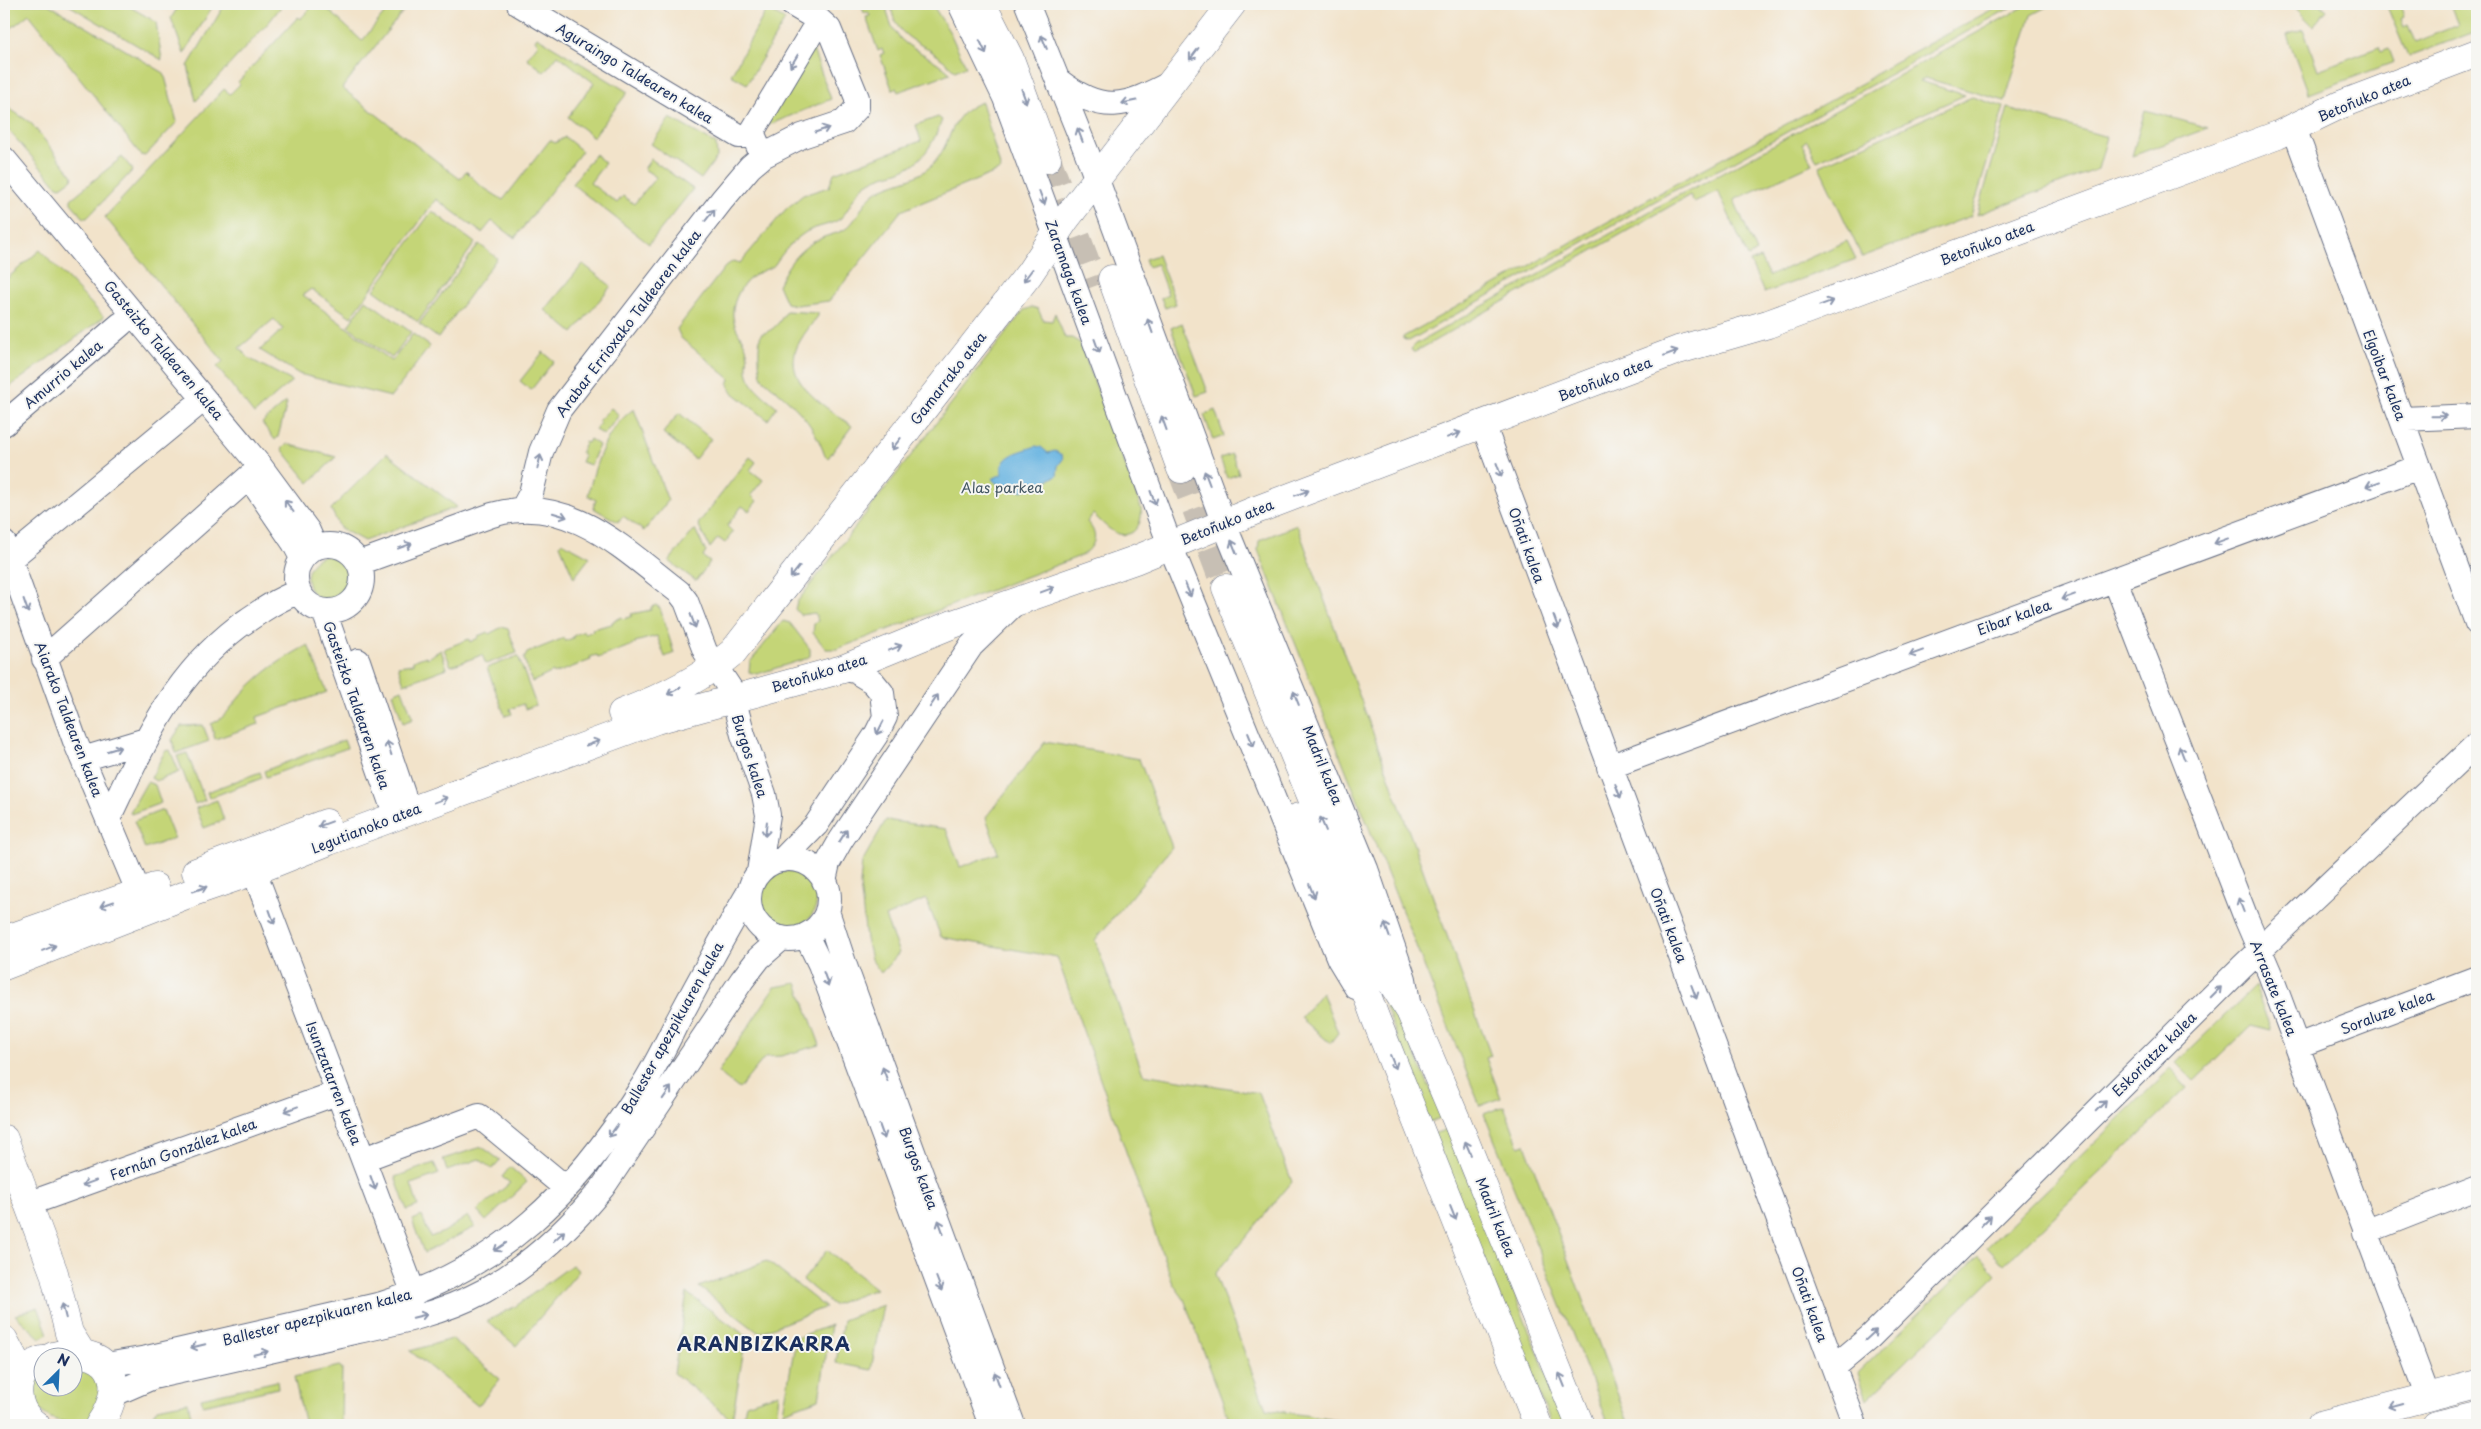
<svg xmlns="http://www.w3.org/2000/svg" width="2481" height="1429" font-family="'Playpen Sans',sans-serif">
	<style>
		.green { fill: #c4d577; stroke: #70826a }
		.water { fill: #68b4e1; stroke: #4272a0 }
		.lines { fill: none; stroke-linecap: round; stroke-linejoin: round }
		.major-tunnel { stroke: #c7bfb4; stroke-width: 28; stroke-dasharray: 28 14; stroke-linecap: butt }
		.minor-casing { stroke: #666e84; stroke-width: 26 }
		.major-casing { stroke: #666e84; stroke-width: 29 }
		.minor { stroke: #fff; stroke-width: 24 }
		.major { stroke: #fff; stroke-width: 28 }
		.oneway { stroke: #8d97ae }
		.labels { text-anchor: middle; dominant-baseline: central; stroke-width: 4; stroke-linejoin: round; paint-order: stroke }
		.street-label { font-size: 14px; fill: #1b2f5e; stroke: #f6f6f2 }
		.park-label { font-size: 14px; fill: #455864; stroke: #f6f6f2 }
		.district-label { font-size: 19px; font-weight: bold; letter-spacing: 1px; fill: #1b2f5e; stroke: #f6f6f2 }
	</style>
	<rect width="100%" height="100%" fill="#f6f6f2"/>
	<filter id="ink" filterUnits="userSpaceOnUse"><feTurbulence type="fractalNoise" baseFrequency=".02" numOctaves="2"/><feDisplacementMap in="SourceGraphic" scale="10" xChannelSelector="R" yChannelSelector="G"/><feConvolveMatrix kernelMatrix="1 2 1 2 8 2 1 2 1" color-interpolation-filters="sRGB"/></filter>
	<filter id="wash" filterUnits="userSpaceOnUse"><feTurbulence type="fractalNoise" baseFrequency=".0096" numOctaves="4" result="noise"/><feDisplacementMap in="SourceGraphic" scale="20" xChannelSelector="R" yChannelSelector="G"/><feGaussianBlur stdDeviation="1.12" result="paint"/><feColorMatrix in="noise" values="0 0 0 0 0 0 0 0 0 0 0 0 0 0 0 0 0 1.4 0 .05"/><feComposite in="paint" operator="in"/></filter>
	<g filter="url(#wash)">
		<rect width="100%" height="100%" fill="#f2e3ca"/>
		<path class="green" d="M4,4H48L164,73L177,122L145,156L141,155L29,14L4,34Z
			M67,4H125L156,22L162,60Z
			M180,4H214L184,54L171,18Z
			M225,4H283L270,21L196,101L188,66Z
			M308,4H322L362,41L392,4H409L342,88L460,179L466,171L481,186L503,200L550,140L555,143L565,137L582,151L515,238L492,221L482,233L436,199L351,317L311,289L303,295L392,361L413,334L430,346L391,397L299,374L260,350L283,329L274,319L239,348L250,359L292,381L254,414L217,367L223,361L105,217L224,89L230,94L240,84L238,82L298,17L300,19L310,9L306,5Z
			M861,4H886C892,51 920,45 950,73L898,92L896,88L892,89L880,55L884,53L882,49L878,51L866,17L870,16L868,12L864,13Z
			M891,4H932L949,31L966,66L955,71C947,63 940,57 931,51C910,38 893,32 891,4Z
			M2002,4H2017L1724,167L1671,192L1409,341L1403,339V337L1666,189L1864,82L1891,64Z
			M2029,4L2050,5L2031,15L2005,101L1925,78L1920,81L1965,95L1817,161L1807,140L1802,144L1812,164L1734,200L1757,252L1748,257L1718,191L1694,202L1690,195L1415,352H1413L1411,349L1416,344L1675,197L1715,177Z
			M2292,4H2320L2327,10L2313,26Z
			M2386,4H2410L2401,7L2404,17L2401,19L2404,27L2408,25L2415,42L2458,25L2450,4H2475L2477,31L2408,57Z
			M767,9L785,20L747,84L731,75Z
			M2303,29L2318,70L2379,47L2381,52L2389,49L2394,62L2309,94L2287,35Z
			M537,37L628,92L593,137L568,117L594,83L558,55L544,72L527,58L538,44L535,40Z
			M812,47L831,99L766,126Z
			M1972,97L2004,107L1971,216L1862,257L1819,166Z
			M982,102L1001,170L901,211L829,301L796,305L786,303L778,285C789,262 800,247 824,237C832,234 841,233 848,227C860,216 863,200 877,191C893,182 911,181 926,170C954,150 945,114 982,102Z
			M4,105L31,123L73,176L72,179L61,187L57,186L4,125Z
			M2008,108L2107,137L2098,169L1977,215Z
			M2145,110L2208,128L2132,156Z
			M938,117L942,120C932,146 922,165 894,173C882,176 872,179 863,187C853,195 850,209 841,218C833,225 816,226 806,232C792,241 784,251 775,264C773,268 766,269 762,271C746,278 736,292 733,309C731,328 743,335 747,351C749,357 746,363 747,370C749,387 766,397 777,407L768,420L732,392L728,384L730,379L681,338L677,329L725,267L733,261L740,263L786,209L803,195L829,187L834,173L921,141L916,125Z
			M670,118L716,144L717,157L701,179L651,144Z
			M595,154L605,163L590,183L617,203L623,196L634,204L656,177L644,169L651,159L693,189L649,244L572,184Z
			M122,157L133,170L87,218H84L71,203V199Z
			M432,211L475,243L418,322L374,290Z
			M1847,241L1856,259L1764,293L1750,262L1760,258L1769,276Z
			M479,244L497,258L438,338L419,324Z
			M40,250L104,317L4,391V281Z
			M1158,255L1176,304L1165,308L1161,298L1168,295L1157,264L1148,267L1145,259Z
			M583,264L611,286L573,333L545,310Z
			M366,300L411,332L392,358L348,326Z
			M1032,307L1038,309L1043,320L1052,321L1055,313L1065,338H1072L1080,343L1141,508C1143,521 1136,538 1119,534C1110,532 1100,520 1093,514L1087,522C1099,534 1096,545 1083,555L837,649H826L813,633L814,624L818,621L815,613L800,615L795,609L797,602L1024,310Z
			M786,311L818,313V316C812,324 805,332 800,341C777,381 826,406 852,426L828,458L825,456C812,418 791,403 762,378C758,368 758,343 761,334C775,330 779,323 786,311Z
			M1182,323L1208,392L1196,396L1171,328Z
			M543,352L554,361L531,390L520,381Z
			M285,403H287L278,437L275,440L262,423Z
			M611,408L619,415L604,435L595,430L600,423L598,421Z
			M634,409L668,501L644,531L623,516L618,522L593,508L596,500L588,496C595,464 606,428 634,409Z
			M1215,410L1224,436L1213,440L1204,415Z
			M679,413L711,439L695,459L663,433Z
			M590,439L599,445L591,465L581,462L584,455L581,453L585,442L588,443Z
			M287,444L336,457L309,483L282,449Z
			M387,453L457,507L364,541L340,528L331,509Z
			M1232,454L1239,474L1227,478L1220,458Z
			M750,457L756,462L750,470L763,480L751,495L757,501L749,511L742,506L727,526L733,532L725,543L718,538L710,548L698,524Z
			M1297,525L1491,1056L1486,1058L1501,1098L1480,1106L1258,550L1259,541L1262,539Z
			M695,529L706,552L703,557L710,562L696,581L669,561Z
			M562,542L590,557L574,578L560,545Z
			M307 578a23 23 0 1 1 46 0a23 23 0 1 1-46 0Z
			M656,605L660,608L674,653L665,657L657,636L635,642V644L598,658L597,655L590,657L591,660L554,674L553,672L532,682L524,659L527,653L564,638L565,641L573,638V636L584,631L585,634L593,631L592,629L612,624V622L622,617L624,619L632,616L631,614L651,610V607Z
			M783,621L790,623L810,649V656L805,659L757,674L749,672L750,662Z
			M502,627L508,629L517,653L486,664L482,655L451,666L444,649L469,639L470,642L478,638V636L488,632L489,634Z
			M308,645L327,692L257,717L259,724L215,739L211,724C225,719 232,705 242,694C261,673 283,658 308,645Z
			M441,650L447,668L404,684L398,666L413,664V661L426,656L427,658Z
			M518,656L536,705L525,709L523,704L510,709L512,714L505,716L487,668Z
			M402,689L413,719L403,723L393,693Z
			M203,725L209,741L176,753L172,740L181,726Z
			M344,740L347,748L266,777L264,771Z
			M1045,742L1139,759L1172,847L1095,940L1143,1074L1259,1093L1292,1182L1215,1274L1266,1409L1367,1425H1220L1228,1416L1184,1299L1173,1284L1057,957L941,937L926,899L885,917L899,953L881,973L871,959L866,939L860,884L862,862L886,820L946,829L960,867L998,853L986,817Z
			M170,750L179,772L156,781L151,778L165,751Z
			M187,753L205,800L195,804L177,756Z
			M260,772L262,778L209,798L207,792Z
			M147,782L155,785L161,803L131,814L130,812Z
			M217,800L224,820L204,828L196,808Z
			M163,810L174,838L145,849L134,821Z
			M761 899a28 28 0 1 1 56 0a28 28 0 1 1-56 0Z
			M1345,898L1443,1117L1429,1122Z
			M797,983L820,1045L781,1056L765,1057L739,1089L718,1072L775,987Z
			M2255,986L2271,1031L2251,1026L2194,1081L2176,1063Z
			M1322,992L1338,1033L1330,1043L1301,1018Z
			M2170,1069L2187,1088L2004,1265L1987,1247Z
			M1504,1106L1519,1146L1525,1144L1629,1425H1609L1484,1114Z
			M1448,1129L1567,1425H1552L1433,1134Z
			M482,1147L500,1160L492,1169L479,1159L447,1171L443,1159Z
			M434,1163L439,1174L411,1184L418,1206L407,1210L395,1177Z
			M510,1167L527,1182L486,1221L477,1211L510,1183L502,1177Z
			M422,1216L430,1237L444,1232L468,1216L475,1227L424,1253L412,1220Z
			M827,1250L876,1289L833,1305L803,1280Z
			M1979,1255L1996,1274L1867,1400L1858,1373Z
			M767,1261L825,1307H826L759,1333L699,1287Z
			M572,1265L579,1271L516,1346L487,1321L516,1306Z
			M687,1293L746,1336L732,1420L674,1373Z
			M883,1305L871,1370L836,1363L843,1320Z
			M38,1307L48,1334L40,1338L15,1315Z
			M831,1325L819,1399L783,1412L796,1338Z
			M452,1339L500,1379L478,1406L410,1351Z
			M73,1363L86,1364L104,1383L92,1419C63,1429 32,1417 29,1386L42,1372V1386H72Z
			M339,1366L342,1368L341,1425H305L294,1377Z
			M277,1381L278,1388L203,1405L201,1398Z
			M779,1393L777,1413L742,1425L746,1404Z
			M188,1402L193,1425H158L152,1416L157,1408Z"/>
		<path class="water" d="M1036,446L1041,447L1048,453L1055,451L1062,455L1063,459L1058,466L1057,476L1022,491L1014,488L1011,484C1002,486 998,486 992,479L1002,474C999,454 1021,452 1036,446Z"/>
	</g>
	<g filter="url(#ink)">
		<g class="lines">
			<path class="major-tunnel" d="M1047,159L1095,286
				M1181,469L1226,588"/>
			<g class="minor-casing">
				<path id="minor" d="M519,4L739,136H752
					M960,4L1005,98L1170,545L1339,959L1356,987
					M1027,4L1087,153L1224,524L1366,869L1404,979L1408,1002
					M1059,81C1103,115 1125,107 1171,83
					M2294,128L2477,623
					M759,148L752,132L819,20
					M4,159L260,466L308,531L315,547
					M2402,419L2477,416
					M4,424L121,324
					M1483,424L1855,1425
					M249,477L294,543L302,558
					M523,508L531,493L541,452L559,410L722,200L750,167L763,156L802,136L844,122L857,108V98L829,29L819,20L792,4
					M4,543L75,741L139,893
					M296 578a33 33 0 1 1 66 0a33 33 0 1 1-66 0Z
					M10,559L193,408
					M359,563L492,515C568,492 623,549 679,592L686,601L705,651L731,690L743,735L764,794L768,815L759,872
					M2115,580L2246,918L2270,974L2428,1397
					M324,611L390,800
					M44,659L249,477
					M358,661L403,794
					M83,759L146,740
					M1609,767L2419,467
					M108,819C144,744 171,678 239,626C258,613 276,600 298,592
					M749 899a40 40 0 1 1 80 0a40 40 0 1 1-80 0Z
					M782,860L816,825L876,735L885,717L882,693L873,682L855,671L843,669
					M254,871L414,1294
					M824,881L828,863L841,840L971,646L1016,602
					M827,911L846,969L1013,1425
					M806,935L820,964L991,1425
					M2297,1046L2477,978
					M364,1159L479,1116L566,1188
					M28,1204L337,1093
					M2365,1232L2477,1188
					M106,1365L147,1358L382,1304C500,1267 575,1194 640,1090C654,1069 665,1046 676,1024C700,979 724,935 749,892
					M1834,1367L1870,1337L2242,967L2477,744
					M114,1394L153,1377C214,1364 274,1350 335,1336C386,1325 438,1316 484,1291C531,1265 570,1228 603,1187L742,980L759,958L782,938"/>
			</g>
			<g class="major-casing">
				<path id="major" d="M982,4L1010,59L1047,159
					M1112,279L1181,469
					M1226,588L1359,913L1392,983L1410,1011L1456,1119L1580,1425
					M622,713C662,698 700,680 733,652L1029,274L1065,220L1232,4
					M1299,817L1335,907L1375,1017L1538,1425
					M196,872L326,823
					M4,940L155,887
					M4,966L196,891L254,871L329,841L656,720L843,669L953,624L1135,560L1256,510L1678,350L1768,324L2278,135L2340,105L2477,53
					M4,1139L54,1273L69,1333L83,1355
					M4,1340L22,1374
					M53,1356C107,1343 131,1379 99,1425
					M36,1425C11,1408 12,1370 42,1360
					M2320,1425L2477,1384
					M2436,1425L2477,1415"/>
			</g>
			<use href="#minor" class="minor"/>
			<use href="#major" class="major"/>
		</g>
		<defs><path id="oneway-shaft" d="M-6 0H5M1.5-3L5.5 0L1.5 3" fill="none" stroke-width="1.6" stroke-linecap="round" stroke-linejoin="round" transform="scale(1.25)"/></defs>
		<g class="oneway">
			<use href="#oneway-shaft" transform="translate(1044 42) rotate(-112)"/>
			<use href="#oneway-shaft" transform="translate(983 47) rotate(64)"/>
			<use href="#oneway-shaft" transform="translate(1194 54) rotate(127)"/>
			<use href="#oneway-shaft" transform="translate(794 61) rotate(121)"/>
			<use href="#oneway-shaft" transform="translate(1024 96) rotate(70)"/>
			<use href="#oneway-shaft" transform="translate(1129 102) rotate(169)"/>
			<use href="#oneway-shaft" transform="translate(822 130) rotate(-19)"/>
			<use href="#oneway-shaft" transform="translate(1080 135) rotate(-111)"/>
			<use href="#oneway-shaft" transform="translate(1042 198) rotate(69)"/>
			<use href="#oneway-shaft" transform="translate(710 215) rotate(-51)"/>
			<use href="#oneway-shaft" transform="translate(1028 275) rotate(127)"/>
			<use href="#oneway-shaft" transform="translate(1826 303) rotate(-20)"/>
			<use href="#oneway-shaft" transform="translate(1150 326) rotate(-110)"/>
			<use href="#oneway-shaft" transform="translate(1097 346) rotate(70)"/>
			<use href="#oneway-shaft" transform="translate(1671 353) rotate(-21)"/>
			<use href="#oneway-shaft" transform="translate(2439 416) rotate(-1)"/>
			<use href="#oneway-shaft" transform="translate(1164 423) rotate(-110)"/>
			<use href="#oneway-shaft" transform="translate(1454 435) rotate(-21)"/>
			<use href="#oneway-shaft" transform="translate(896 444) rotate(128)"/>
			<use href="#oneway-shaft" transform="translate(539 462) rotate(-77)"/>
			<use href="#oneway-shaft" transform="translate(1499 470) rotate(70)"/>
			<use href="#oneway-shaft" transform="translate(1207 478) rotate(-111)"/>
			<use href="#oneway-shaft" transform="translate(2373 484) rotate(160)"/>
			<use href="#oneway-shaft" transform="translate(1302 493) rotate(-21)"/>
			<use href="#oneway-shaft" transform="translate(1153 498) rotate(70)"/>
			<use href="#oneway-shaft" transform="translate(289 506) rotate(-127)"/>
			<use href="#oneway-shaft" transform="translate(560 515) rotate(17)"/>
			<use href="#oneway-shaft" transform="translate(2221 541) rotate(160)"/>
			<use href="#oneway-shaft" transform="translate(405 546) rotate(-20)"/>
			<use href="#oneway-shaft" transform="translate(1234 547) rotate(-112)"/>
			<use href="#oneway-shaft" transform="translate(795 572) rotate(128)"/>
			<use href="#oneway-shaft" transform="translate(1047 590) rotate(-20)"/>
			<use href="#oneway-shaft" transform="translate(1188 590) rotate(67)"/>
			<use href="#oneway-shaft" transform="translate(2068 597) rotate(160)"/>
			<use href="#oneway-shaft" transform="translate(26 606) rotate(71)"/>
			<use href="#oneway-shaft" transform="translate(693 621) rotate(70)"/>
			<use href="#oneway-shaft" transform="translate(1556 622) rotate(70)"/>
			<use href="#oneway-shaft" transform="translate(895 648) rotate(-22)"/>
			<use href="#oneway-shaft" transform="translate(1916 653) rotate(160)"/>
			<use href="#oneway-shaft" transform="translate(674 691) rotate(152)"/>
			<use href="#oneway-shaft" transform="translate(1296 698) rotate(-112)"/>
			<use href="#oneway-shaft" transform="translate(934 701) rotate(-56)"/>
			<use href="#oneway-shaft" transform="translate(880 728) rotate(117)"/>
			<use href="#oneway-shaft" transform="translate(1251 740) rotate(68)"/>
			<use href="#oneway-shaft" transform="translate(593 743) rotate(-20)"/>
			<use href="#oneway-shaft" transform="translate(389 748) rotate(-109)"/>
			<use href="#oneway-shaft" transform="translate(114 749) rotate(-17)"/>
			<use href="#oneway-shaft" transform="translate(2182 753) rotate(-111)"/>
			<use href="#oneway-shaft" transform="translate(1618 791) rotate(69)"/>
			<use href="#oneway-shaft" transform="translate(441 800) rotate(-20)"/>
			<use href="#oneway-shaft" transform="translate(325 824) rotate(160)"/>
			<use href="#oneway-shaft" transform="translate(1323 824) rotate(-113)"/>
			<use href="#oneway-shaft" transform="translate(766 829) rotate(97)"/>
			<use href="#oneway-shaft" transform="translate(843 836) rotate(-58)"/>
			<use href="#oneway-shaft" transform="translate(200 889) rotate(-19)"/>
			<use href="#oneway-shaft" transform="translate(1312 891) rotate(68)"/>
			<use href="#oneway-shaft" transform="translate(107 904) rotate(161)"/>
			<use href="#oneway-shaft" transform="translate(2241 905) rotate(-111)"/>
			<use href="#oneway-shaft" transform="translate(272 917) rotate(70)"/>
			<use href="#oneway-shaft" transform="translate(1387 930) rotate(-110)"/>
			<use href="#oneway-shaft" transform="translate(49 948) rotate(-22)"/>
			<use href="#oneway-shaft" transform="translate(826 979) rotate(70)"/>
			<use href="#oneway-shaft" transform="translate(1694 992) rotate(69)"/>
			<use href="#oneway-shaft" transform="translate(2216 992) rotate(-45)"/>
			<use href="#oneway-shaft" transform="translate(1393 1062) rotate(68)"/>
			<use href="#oneway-shaft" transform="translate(885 1074) rotate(-110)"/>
			<use href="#oneway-shaft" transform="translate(667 1093) rotate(-55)"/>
			<use href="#oneway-shaft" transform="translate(2101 1106) rotate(-45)"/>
			<use href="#oneway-shaft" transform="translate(291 1109) rotate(160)"/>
			<use href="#oneway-shaft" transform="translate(613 1131) rotate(125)"/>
			<use href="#oneway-shaft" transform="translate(882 1132) rotate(70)"/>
			<use href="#oneway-shaft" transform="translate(1468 1148) rotate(-113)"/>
			<use href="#oneway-shaft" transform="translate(89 1183) rotate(160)"/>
			<use href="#oneway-shaft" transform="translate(373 1183) rotate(70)"/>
			<use href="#oneway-shaft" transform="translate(1453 1213) rotate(68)"/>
			<use href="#oneway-shaft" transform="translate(1986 1221) rotate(-45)"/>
			<use href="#oneway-shaft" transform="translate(941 1227) rotate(-110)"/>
			<use href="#oneway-shaft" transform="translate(559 1236) rotate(-43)"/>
			<use href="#oneway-shaft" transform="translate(500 1247) rotate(146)"/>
			<use href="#oneway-shaft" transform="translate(939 1284) rotate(69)"/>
			<use href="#oneway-shaft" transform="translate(64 1311) rotate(-104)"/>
			<use href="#oneway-shaft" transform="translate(420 1316) rotate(-14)"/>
			<use href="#oneway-shaft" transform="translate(1871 1335) rotate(-43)"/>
			<use href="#oneway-shaft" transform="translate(198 1346) rotate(167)"/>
			<use href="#oneway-shaft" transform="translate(261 1353) rotate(-13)"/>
			<use href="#oneway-shaft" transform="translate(997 1379) rotate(-110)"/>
			<use href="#oneway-shaft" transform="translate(1562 1380) rotate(-112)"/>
			<use href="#oneway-shaft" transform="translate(2396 1405) rotate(165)"/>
		</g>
	</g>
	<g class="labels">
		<g class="street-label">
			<text transform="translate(635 73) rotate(31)">Aguraingo Taldearen kalea</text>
			<text transform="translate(2364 98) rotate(-23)">Betoñuko atea</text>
			<text transform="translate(1987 243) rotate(-21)">Betoñuko atea</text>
			<text transform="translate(1069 272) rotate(70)">Zaramaga kalea</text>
			<text transform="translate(628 323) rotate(-53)">Arabar Errioxako Taldearen kalea</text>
			<text transform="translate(164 350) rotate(50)">Gasteizko Taldearen kalea</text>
			<text transform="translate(63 374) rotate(-40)">Amurrio kalea</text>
			<text transform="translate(2385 375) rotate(69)">Elgoibar kalea</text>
			<text transform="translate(948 378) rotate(-52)">Gamarrako atea</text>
			<text transform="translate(1605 379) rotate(-21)">Betoñuko atea</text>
			<text transform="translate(1227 522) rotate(-22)">Betoñuko atea</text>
			<text transform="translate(1527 545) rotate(70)">Oñati kalea</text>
			<text transform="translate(2014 617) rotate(-20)">Eibar kalea</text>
			<text transform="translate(819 673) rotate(-17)">Betoñuko atea</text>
			<text transform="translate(357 705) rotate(71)">Gasteizko Taldearen kalea</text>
			<text transform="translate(69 719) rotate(69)">Aiarako Taldearen kalea</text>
			<text transform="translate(750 756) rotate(72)">Burgos kalea</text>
			<text transform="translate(1323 765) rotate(68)">Madril kalea</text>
			<text transform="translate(366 828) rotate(-21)">Legutianoko atea</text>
			<text transform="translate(1669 925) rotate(69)">Oñati kalea</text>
			<text transform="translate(2274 988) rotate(68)">Arrasate kalea</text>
			<text transform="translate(2387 1012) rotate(-21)">Soraluze kalea</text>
			<text transform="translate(672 1028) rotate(-61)">Ballester apezpikuaren kalea</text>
			<text transform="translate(2154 1054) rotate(-45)">Eskoriatza kalea</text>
			<text transform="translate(334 1083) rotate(69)">Isuntzatarren kalea</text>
			<text transform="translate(183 1149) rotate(-20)">Fernán González kalea</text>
			<text transform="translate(919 1168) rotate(70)">Burgos kalea</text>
			<text transform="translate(1496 1217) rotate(68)">Madril kalea</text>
			<text transform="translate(1810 1304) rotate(70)">Oñati kalea</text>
			<text transform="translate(317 1317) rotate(-14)">Ballester apezpikuaren kalea</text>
		</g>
		<g class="park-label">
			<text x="1002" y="487">Alas parkea</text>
		</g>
		<g class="district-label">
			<text x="764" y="1343">ARANBIZKARRA</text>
		</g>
	</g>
	<rect width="2481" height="1429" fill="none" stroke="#f6f6f2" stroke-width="20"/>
	<g transform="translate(58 1372) rotate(24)"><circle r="24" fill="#f6f6f2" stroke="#9ea6b7"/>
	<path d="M0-4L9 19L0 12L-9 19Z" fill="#1f6fb2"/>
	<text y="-8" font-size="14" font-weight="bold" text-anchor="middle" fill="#1b2f5e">N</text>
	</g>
</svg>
